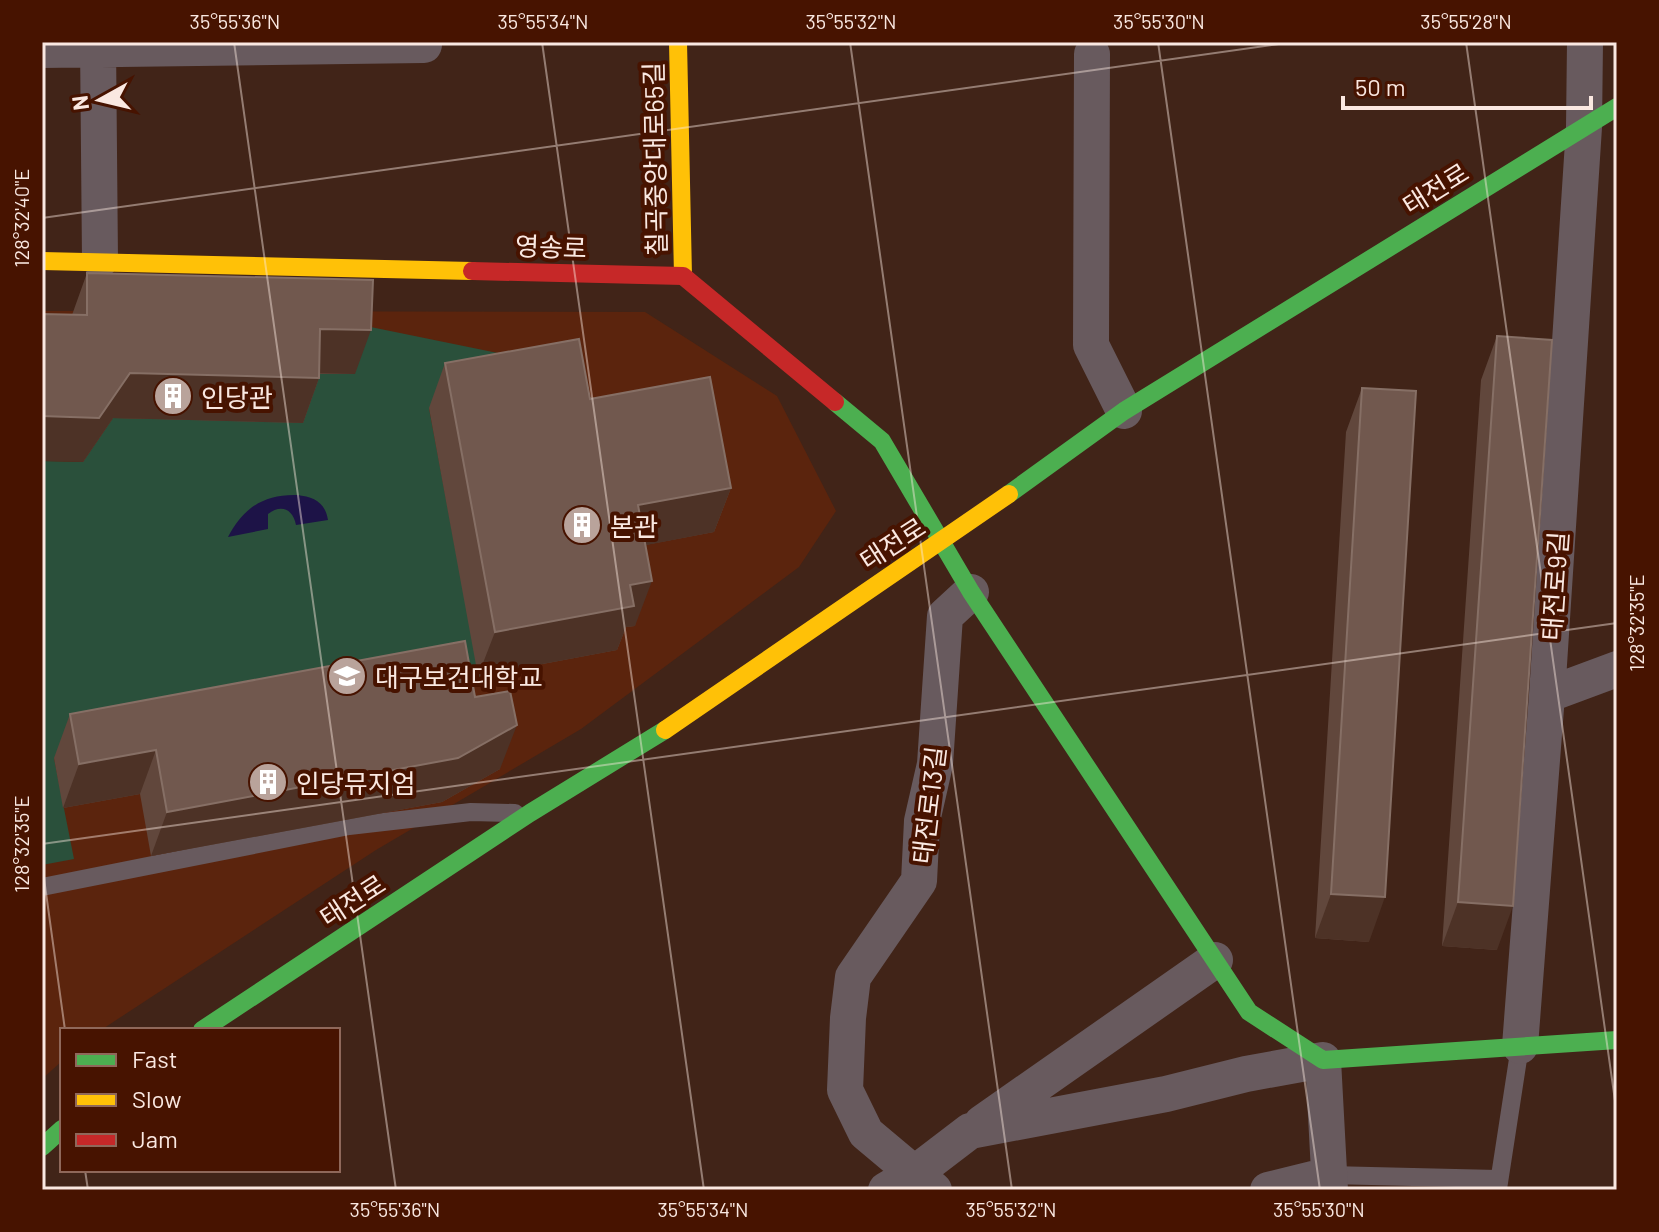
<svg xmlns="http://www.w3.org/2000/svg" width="1659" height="1232" font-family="Barlow,'Noto Sans KR',sans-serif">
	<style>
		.built { fill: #5b240d }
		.green { fill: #2a503b }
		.water { fill: #1d1347 }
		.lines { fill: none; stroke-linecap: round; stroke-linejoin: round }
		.lane { stroke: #685a5e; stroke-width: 18 }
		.street { stroke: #685a5e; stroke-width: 36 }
		.fast { stroke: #4caf50; stroke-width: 18 }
		.slow { stroke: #ffc107; stroke-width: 18 }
		.jam { stroke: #c62828; stroke-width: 18 }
		.wall { fill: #61473c }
		.shaded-wall { fill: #4d3226 }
		.building { fill: #71584e; stroke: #866f65; stroke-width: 2 }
		.ticks { fill: none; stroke: #fae8e1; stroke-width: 2; stroke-opacity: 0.45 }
		.labels { text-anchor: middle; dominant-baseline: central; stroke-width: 8; stroke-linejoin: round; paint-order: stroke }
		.street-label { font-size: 26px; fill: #fae8e1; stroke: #471300 }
		.poi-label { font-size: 26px; fill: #fae8e1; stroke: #471300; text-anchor: start }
		.neatline { fill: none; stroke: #fae8e1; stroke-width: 3 }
		.ticks-label { font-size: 20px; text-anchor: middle; fill: #fae8e1 }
	</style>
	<rect width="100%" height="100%" fill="#412418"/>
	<path class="built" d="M42,311L645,312L777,396L836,511L799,567L581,729L376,850L101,1030H62V1061L42,1079Z"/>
	<path class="green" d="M356,324L537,361L429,408L480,680L54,758L74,859L42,865V461L83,462L113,418L303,422L304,373Z"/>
	<path class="water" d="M297,495C314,497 325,502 328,520L296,525C293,509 281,504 268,514V529L228,537C243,508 264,494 297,495Z"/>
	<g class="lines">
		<path class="lane" d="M42,887L349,826L471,812L515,813
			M1329,1175L1497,1179
			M1498,1189L1520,1046"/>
		<path class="street" d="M98,42L100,260
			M42,50L424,45V42
			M1092,54L1091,345L1124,411
			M1547,695L1617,669
			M1520,1046L1547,695L1584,127L1585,42
			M982,1123L1215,960
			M886,1190L915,1173L970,1131L1166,1094L1246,1074L1323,1060L1330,1190
			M934,1190L866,1133L845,1090L848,1018L853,977L919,881L922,821L935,764L945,616L971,592
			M1268,1190L1329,1175"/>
		<path class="fast" d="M835,402L882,441L971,592L1249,1012L1323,1060L1617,1040
			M1009,494L1124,411L1617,107
			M202,1030L530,813L665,730
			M42,1147L62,1129"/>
		<path class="slow" d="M678,42L683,276
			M42,261L472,271
			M665,730L1009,494"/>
		<path class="jam" d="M472,271L683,276L835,402"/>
	</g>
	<path class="wall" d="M87,273L355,374H319V378L303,423L113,418L83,462L72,315Z
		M1497,336V950L1442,946L1481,380Z
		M445,363L590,399L731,488L714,532L645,545L635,626L626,627L617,650L478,676L429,408Z
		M1362,388L1369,942L1315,938L1346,432Z
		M475,697L500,769L442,802L151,856L140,794L63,808L54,758L70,714Z"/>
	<path class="shaded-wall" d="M320,329L371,330L355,374L304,373Z
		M130,373L319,378L303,423L113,418L83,462L42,461V416Z
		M731,488L714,532L621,550L638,505Z
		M652,581L635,626L626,627L617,650L478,676L495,632L630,585Z
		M517,725L500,769L442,802L151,856L167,812Z
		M156,750L140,794L63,808L79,764Z
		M1331,894L1385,897L1369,942L1315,938Z
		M1458,902L1513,906L1497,950L1442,946Z"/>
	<path class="building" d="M87,273L373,280L371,330L320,329L319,378L130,373L99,418L42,416V314L87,315Z
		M1497,336L1552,340L1513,906L1458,902Z
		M579,339L590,399L710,377L731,488L638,505L652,581L630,585L634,606L495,632L445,363Z
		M1362,388L1416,391L1385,897L1331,894Z
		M465,641L475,697L510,691L517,725L458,758L167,812L156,750L79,764L70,714Z"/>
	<path class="ticks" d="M234,42L396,1190M542,42L704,1190M850,42L1012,1190M1158,42L1320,1190M1466,42L1617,1115M42,218L1293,42M42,844L1617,623M42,864L65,1030M85,1170L88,1190"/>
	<defs>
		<g id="building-disc" transform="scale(2)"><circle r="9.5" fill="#b9a39b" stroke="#471300"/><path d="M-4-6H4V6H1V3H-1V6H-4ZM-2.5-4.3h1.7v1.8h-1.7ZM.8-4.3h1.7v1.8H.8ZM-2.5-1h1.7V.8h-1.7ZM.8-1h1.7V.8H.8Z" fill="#fff"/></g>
		<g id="university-disc" transform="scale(2)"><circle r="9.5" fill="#b9a39b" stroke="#471300"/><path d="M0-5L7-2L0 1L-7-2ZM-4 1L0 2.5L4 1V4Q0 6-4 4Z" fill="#fff"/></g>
	</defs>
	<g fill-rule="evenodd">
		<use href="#building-disc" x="173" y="396"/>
		<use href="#building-disc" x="582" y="525"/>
		<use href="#university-disc" x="347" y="676"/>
		<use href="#building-disc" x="268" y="782"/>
	</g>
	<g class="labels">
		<g class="street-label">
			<text transform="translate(654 159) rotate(-91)">칠곡중앙대로65길</text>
			<text transform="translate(1435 188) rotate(-32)">태전로</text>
			<text transform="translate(551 246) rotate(2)">영송로</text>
			<text transform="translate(892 543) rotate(-33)">태전로</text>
			<text transform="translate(1554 586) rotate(-86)">태전로9길</text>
			<text transform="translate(928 805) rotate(-83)">태전로13길</text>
			<text transform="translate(352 900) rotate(-33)">태전로</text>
		</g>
		<g class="poi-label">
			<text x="201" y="396">인당관</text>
			<text x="610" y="525">본관</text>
			<text x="375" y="676">대구보건대학교</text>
			<text x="296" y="782">인당뮤지엄</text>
		</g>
	</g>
	<rect width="1659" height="1232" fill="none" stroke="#471300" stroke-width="88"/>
	<rect x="60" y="1028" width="280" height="144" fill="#471300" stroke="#8f685a" stroke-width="2"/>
	<rect x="76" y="1054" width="40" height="12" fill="#4caf50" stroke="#8f685a" stroke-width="2"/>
	<text x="132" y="1068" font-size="24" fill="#fae8e1">Fast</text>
	<rect x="76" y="1094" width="40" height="12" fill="#ffc107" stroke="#8f685a" stroke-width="2"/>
	<text x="132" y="1108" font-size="24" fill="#fae8e1">Slow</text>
	<rect x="76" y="1134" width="40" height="12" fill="#c62828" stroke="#8f685a" stroke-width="2"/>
	<text x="132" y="1148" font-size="24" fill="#fae8e1">Jam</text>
	<g transform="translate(100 100) rotate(262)" stroke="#471300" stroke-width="6" paint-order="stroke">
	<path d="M0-6L14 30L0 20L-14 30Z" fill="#fae8e1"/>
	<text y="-12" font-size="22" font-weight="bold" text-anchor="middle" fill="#fae8e1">N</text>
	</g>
	<path d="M1343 96v12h248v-12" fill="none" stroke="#fae8e1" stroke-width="4"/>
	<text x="1355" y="96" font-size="24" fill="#fae8e1" stroke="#471300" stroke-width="6" paint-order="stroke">50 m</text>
	<rect x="44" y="44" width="1571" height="1144" class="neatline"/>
	<g class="ticks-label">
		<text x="235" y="29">35°55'36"N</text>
		<text x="543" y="29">35°55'34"N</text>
		<text x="851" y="29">35°55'32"N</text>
		<text x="1159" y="29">35°55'30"N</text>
		<text x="1466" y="29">35°55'28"N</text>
		<text transform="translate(22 218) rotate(-90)" y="7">128°32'40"E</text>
		<text transform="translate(1637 623) rotate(-90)" y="7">128°32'35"E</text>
		<text transform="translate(22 844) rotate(-90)" y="7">128°32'35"E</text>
		<text x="395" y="1217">35°55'36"N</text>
		<text x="703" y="1217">35°55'34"N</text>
		<text x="1011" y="1217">35°55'32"N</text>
		<text x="1319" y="1217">35°55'30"N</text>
	</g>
</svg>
